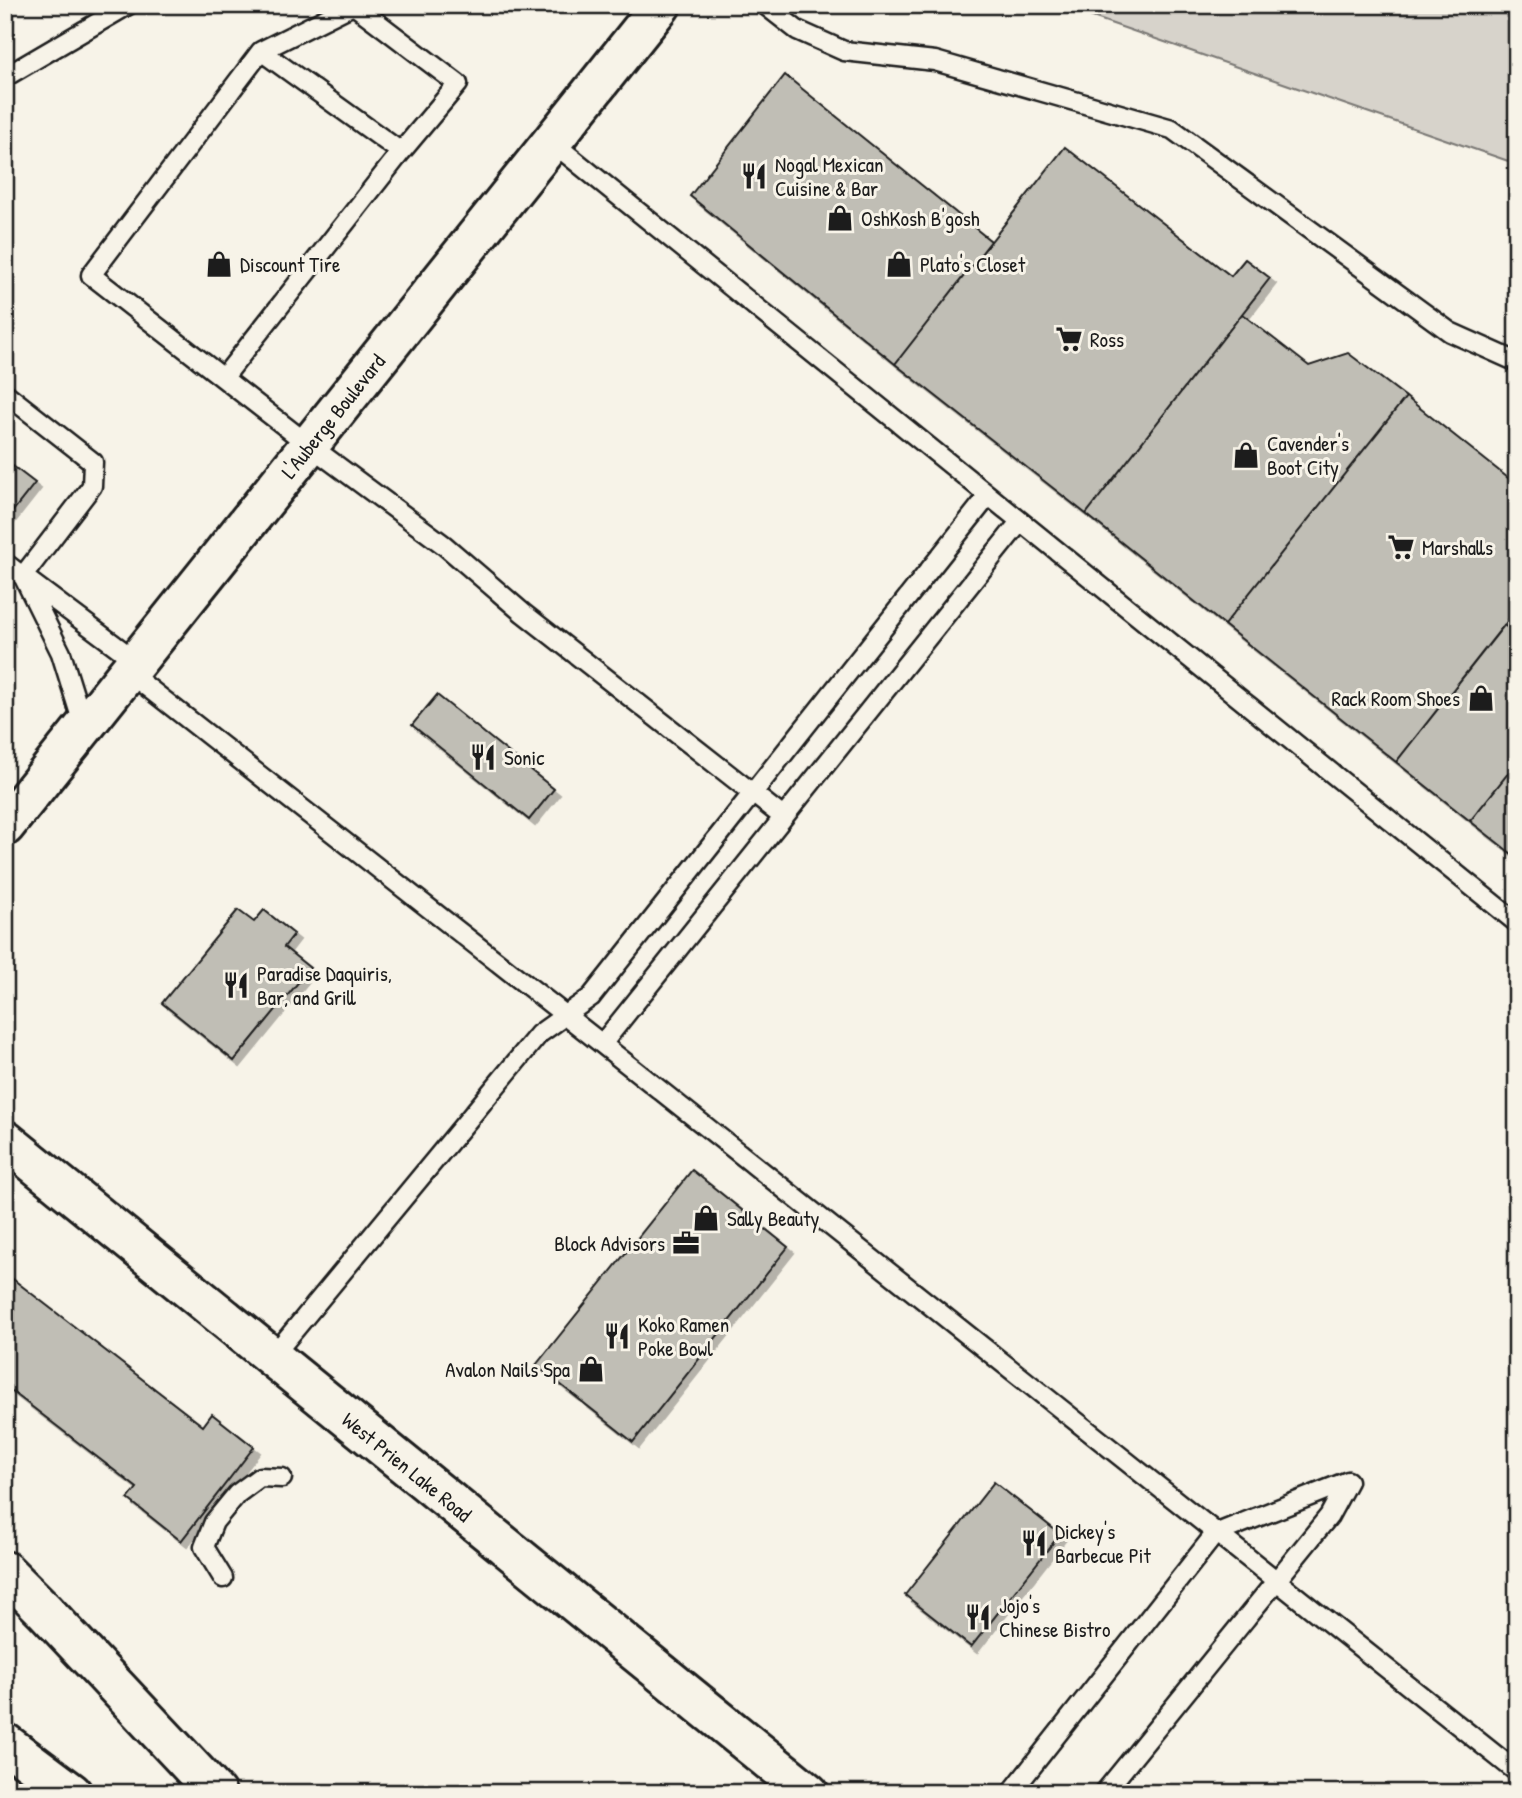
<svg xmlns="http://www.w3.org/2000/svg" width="1522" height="1798" font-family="'Patrick Hand',sans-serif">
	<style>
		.green { fill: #d7d3cb; stroke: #7a7874; stroke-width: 2 }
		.building { fill: #c0beb5; stroke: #1c1c1c; stroke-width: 2; filter: url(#shadow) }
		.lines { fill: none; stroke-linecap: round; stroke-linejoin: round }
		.lane-casing { stroke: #1c1c1c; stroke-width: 23 }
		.secondary-casing { stroke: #1c1c1c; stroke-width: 44 }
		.highway-casing { stroke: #1c1c1c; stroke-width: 44 }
		.lane { stroke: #f7f3e8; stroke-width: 18 }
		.secondary { stroke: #f7f3e8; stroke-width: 38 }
		.highway { stroke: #f7f3e8; stroke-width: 38 }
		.labels { text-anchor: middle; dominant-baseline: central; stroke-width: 6; stroke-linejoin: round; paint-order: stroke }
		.poi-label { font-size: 21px; fill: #1c1c1c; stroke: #f7f3e8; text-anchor: start }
		.street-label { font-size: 21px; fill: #1c1c1c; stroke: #f7f3e8 }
	</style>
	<defs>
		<filter id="shadow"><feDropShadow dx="6" dy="6" stdDeviation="0" flood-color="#0004"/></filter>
	</defs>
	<rect width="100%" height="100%" fill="#f7f3e8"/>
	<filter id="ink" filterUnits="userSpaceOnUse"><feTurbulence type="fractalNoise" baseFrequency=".0143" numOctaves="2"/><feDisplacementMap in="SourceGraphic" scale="14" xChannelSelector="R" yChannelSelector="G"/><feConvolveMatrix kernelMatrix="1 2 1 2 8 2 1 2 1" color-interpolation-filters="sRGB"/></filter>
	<g filter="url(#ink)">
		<path class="green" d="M1058,5H1517V164Z"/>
		<path class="building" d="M785,75L991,241L895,364L690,196Z
			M1065,147L1231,276L1245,259L1270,278L1086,514L895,364Z
			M1242,314L1309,366L1348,353L1406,397L1224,625L1086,514Z
			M1406,397L1517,485V609L1396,762L1224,625Z
			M5,460L35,483L5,521Z
			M1504,625L1517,635V762L1470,821L1396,762Z
			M437,695L554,789L529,820L412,725Z
			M1517,762V858L1470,821Z
			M238,910L254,922L264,910L294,934L284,947L310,968L234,1061L162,1003Z
			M692,1170L788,1247L633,1442L536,1365Z
			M5,1273L203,1426L212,1414L254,1447L181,1541L128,1499L137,1488L5,1386Z
			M994,1482L1060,1534L971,1647L905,1595Z"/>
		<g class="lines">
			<g class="lane-casing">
				<path id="lane" d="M354,5L458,84L401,152
					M765,5L797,30L844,51L935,61L1172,129L1450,332L1517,362
					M261,51L353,5
					M5,77L128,5
					M552,142L1517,923
					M224,377L401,152L261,51L91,275L309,445L444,545L523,613L783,817
					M5,393L93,462L92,486L23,576L61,653L84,727
					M5,563L136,661
					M128,672L602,1044L1517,1772
					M602,1044L1020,522
					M272,1357L539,1034L591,997L988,496
					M223,1578L204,1547L214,1522L237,1494L260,1477L282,1478
					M1011,1793L1215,1534L1348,1481
					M1104,1793L1329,1516L1348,1481"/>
			</g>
			<g class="secondary-casing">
				<g id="secondary">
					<path id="s1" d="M5,826L661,5"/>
					<path id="s2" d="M5,1140L809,1793"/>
				</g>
			</g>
			<g class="highway-casing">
				<path id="highway" d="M5,1571L45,1611L216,1793
					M5,1743L72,1793"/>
			</g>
			<use href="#lane" class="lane"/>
			<use href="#secondary" class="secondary"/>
			<use href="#highway" class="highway"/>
		</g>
	</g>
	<defs>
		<g id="restaurant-bare" transform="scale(2.1)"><path d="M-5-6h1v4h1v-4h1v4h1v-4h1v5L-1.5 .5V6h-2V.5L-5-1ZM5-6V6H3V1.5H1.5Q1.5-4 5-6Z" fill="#1c1c1c" stroke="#f7f3e8" stroke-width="2.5" paint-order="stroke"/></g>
		<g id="shop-bare" transform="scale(2.1)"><path d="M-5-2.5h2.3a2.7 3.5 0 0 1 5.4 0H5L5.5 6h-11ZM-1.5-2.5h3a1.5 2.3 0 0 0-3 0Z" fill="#1c1c1c" stroke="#f7f3e8" stroke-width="2.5" paint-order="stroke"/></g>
		<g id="supermarket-bare" transform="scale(2.1)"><path d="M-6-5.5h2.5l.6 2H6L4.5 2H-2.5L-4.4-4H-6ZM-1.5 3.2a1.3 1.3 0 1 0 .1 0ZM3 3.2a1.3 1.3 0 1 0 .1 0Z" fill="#1c1c1c" stroke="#f7f3e8" stroke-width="2.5" paint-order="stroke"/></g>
		<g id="office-bare" transform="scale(2.1)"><path d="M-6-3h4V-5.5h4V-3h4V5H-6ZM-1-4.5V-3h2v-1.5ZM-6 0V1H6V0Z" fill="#1c1c1c" stroke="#f7f3e8" stroke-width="2.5" paint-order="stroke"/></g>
	</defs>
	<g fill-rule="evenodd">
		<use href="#restaurant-bare" x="754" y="176"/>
		<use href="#shop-bare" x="840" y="218"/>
		<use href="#shop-bare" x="219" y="264"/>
		<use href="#shop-bare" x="899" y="264"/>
		<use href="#supermarket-bare" x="1069" y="339"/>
		<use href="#shop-bare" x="1246" y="455"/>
		<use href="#supermarket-bare" x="1401" y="547"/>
		<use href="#shop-bare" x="1481" y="698"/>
		<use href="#restaurant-bare" x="483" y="757"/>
		<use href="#restaurant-bare" x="236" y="985"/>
		<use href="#shop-bare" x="706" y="1218"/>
		<use href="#office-bare" x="686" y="1243"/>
		<use href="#restaurant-bare" x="617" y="1336"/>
		<use href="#shop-bare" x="591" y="1369"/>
		<use href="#restaurant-bare" x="1034" y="1543"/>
		<use href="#restaurant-bare" x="978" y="1617"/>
	</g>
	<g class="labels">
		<g class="poi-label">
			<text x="775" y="164">Nogal Mexican<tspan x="775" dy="24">Cuisine &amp; Bar</tspan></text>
			<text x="861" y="218">OshKosh B'gosh</text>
			<text x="240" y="264">Discount Tire</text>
			<text x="920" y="264">Plato's Closet</text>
			<text x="1090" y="339">Ross</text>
			<text x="1267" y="443">Cavender's<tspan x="1267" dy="24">Boot City</tspan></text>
			<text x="1422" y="547">Marshalls</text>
			<text x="1460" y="698" text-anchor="end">Rack Room Shoes</text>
			<text x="504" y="757">Sonic</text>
			<text x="257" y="973">Paradise Daquiris,<tspan x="257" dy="24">Bar, and Grill</tspan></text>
			<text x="727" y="1218">Sally Beauty</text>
			<text x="665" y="1243" text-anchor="end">Block Advisors</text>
			<text x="638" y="1324">Koko Ramen<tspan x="638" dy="24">Poke Bowl</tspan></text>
			<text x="570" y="1369" text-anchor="end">Avalon Nails Spa</text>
			<text x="1055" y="1531">Dickey's<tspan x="1055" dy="24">Barbecue Pit</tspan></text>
			<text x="999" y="1605">Jojo's<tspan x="999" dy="24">Chinese Bistro</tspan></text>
		</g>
		<g class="street-label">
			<text stroke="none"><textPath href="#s1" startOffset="525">L'Auberge Boulevard</textPath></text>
			<text stroke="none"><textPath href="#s2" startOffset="518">West Prien Lake Road</textPath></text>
		</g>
	</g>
	<rect width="1522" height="1798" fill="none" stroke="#f7f3e8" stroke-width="28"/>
	<rect x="14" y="14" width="1494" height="1770" fill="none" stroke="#1c1c1c" stroke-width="2.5" filter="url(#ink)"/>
</svg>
